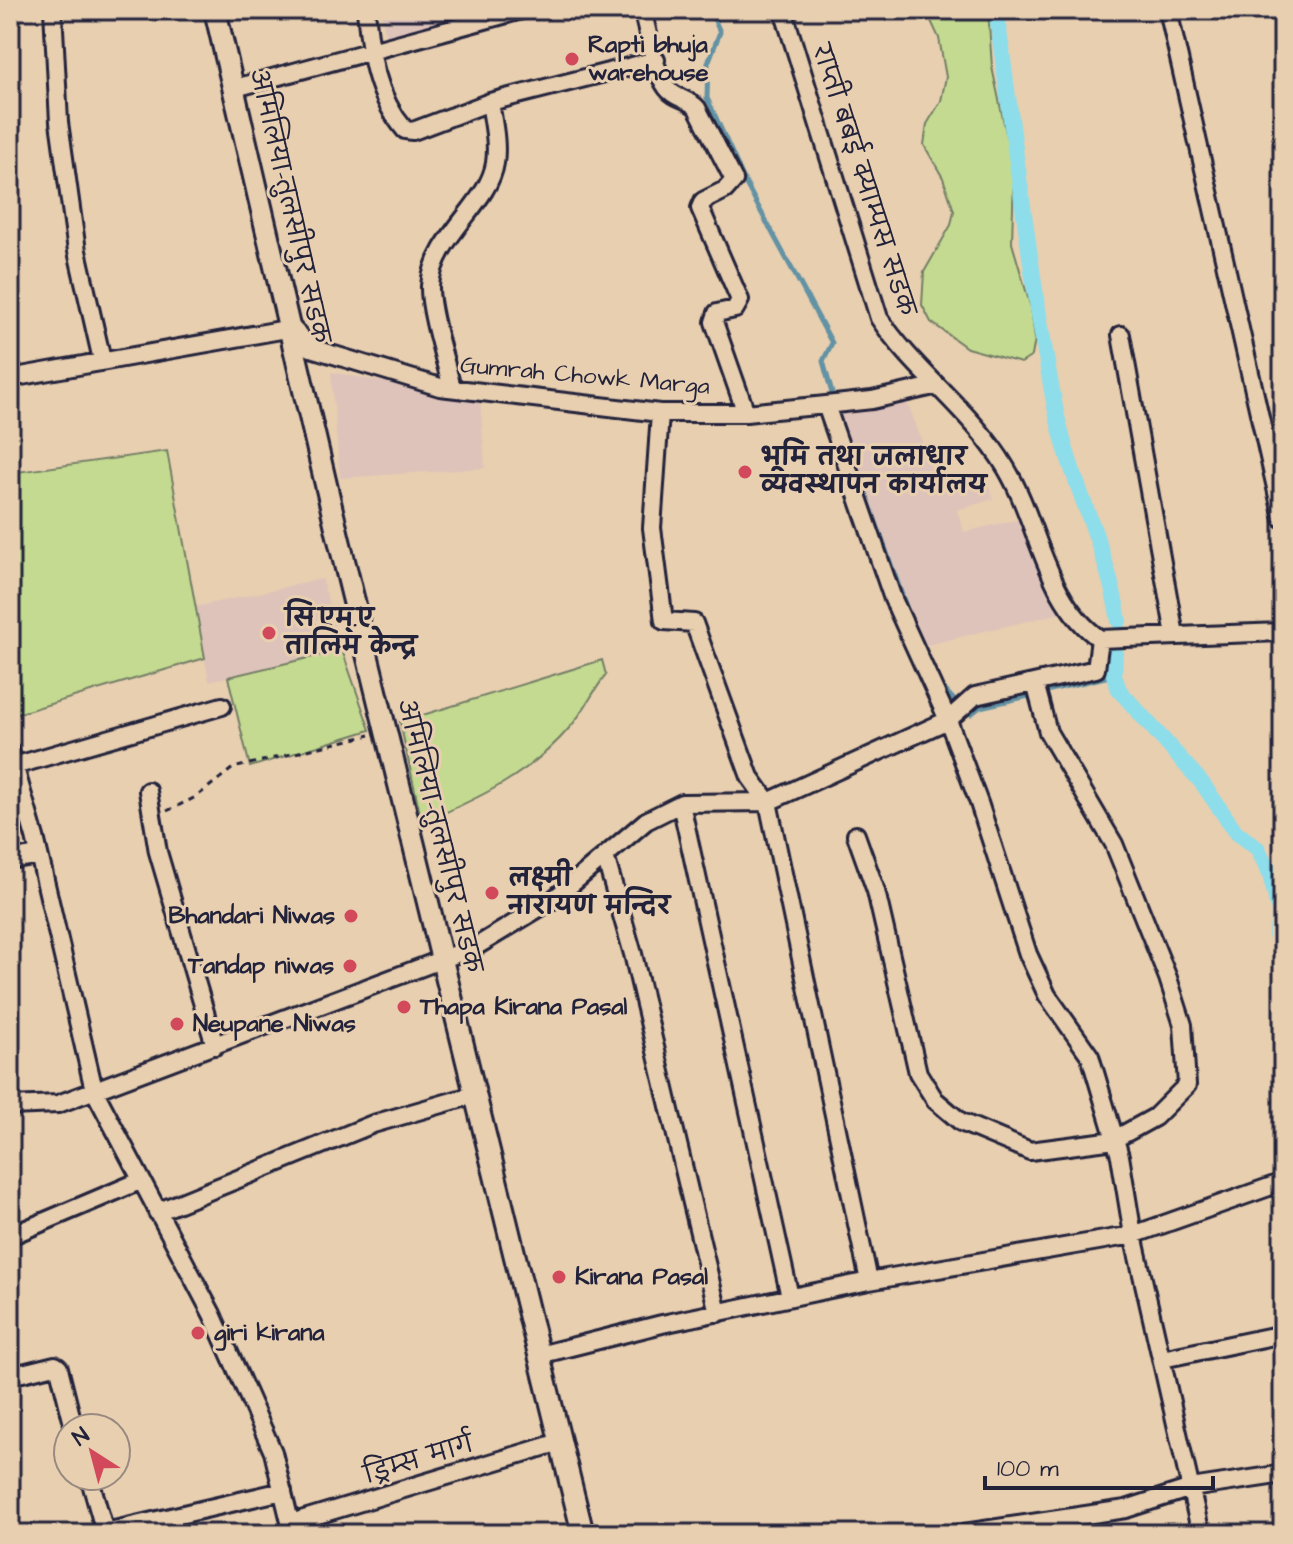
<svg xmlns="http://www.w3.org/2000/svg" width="1293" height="1544" font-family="'Architects Daughter','Playpen Sans Deva',sans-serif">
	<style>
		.built { fill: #dec3ba }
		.green { fill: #c4da90; stroke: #737e66; stroke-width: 2 }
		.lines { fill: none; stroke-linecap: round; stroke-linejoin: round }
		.stream { stroke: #6292a4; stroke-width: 5 }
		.canal { stroke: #8dddea; stroke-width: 16 }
		.minor-casing { stroke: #22223b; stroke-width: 22 }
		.major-casing { stroke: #22223b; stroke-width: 26 }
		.path { stroke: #22223b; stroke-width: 3; stroke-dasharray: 6 6; stroke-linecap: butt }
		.minor { stroke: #e8cfb0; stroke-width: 16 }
		.major { stroke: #e8cfb0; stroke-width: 20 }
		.poi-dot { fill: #d1495b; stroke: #e8cfb0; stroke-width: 3 }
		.labels { text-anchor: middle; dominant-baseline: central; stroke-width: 6; stroke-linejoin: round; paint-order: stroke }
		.poi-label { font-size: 24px; font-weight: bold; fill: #22223b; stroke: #e8cfb0; text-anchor: start }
		.street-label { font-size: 24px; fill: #22223b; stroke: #e8cfb0 }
	</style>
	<rect width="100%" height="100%" fill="#e8cfb0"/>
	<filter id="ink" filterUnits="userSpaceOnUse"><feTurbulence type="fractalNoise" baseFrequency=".0125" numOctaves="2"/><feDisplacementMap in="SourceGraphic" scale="16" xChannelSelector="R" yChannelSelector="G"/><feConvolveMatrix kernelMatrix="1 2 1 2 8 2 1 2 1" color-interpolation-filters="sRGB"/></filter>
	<g filter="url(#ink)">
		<path class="built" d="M381,10H500L386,37Z
			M331,372L480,400L485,468L340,478Z
			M907,401L939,488L986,476L993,499L957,510L964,532L1024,518L1065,612L923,646L839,414Z
			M322,579L342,650L209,681L195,607Z"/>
		<path class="green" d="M926,10H988L992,67L1014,171L1012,243L1031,308L1035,339L1032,356L1021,363L967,348L931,322L922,305L924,272L951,225L954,211L943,178L924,145L927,124L941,101L946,77L939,38Z
			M167,451L205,658L10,716V473Z
			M342,650L370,730L250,767L228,677Z
			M602,660L606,675C593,691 584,711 571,726C530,775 479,798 422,823L400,722Z"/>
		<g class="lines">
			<path class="stream" d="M710,10L720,32L708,63L707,98L746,184L832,343L823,361L833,397
				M837,413L912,623
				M941,686L954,700
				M1042,692L1114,675
				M971,714L980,707L1033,695"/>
			<path class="canal" d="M996,10C1015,142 1030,276 1055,407C1070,482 1107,546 1119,621
				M1115,652L1114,675L1119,690L1202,783L1236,832L1258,849L1270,874L1280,915L1276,935L1283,941"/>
			<g class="minor-casing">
				<path id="minor" d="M53,10L59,122L77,251L102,360
					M366,10C370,53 376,96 405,130L413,131L490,102L656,60
					M642,10C649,33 653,69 667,88C675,99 688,98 697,108L734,180L725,190L703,201L700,208L740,300L735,309L717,313L714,322L746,413
					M783,10L879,318C915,372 973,412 1006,468C1039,523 1045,601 1100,639L1283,632
					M1168,10L1283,519
					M235,88L522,10
					M1121,335L1175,635
					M10,378L292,328L311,348L440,387L660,413H746L826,405L872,400L934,386
					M452,388C446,363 429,310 430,286C433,237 489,204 495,163C498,142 493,122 490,102
					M826,405L893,599L948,720L979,803L1028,954L1047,995L1090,1056L1120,1156L1133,1235L1201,1534
					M660,413L652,528L664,621L694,623L750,777L768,802L869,1281
					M1035,683L1048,732L1114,844L1168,978L1183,1025L1187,1085L1155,1117L1115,1139
					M10,751L35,837L94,1090L212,1314L273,1452L293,1534
					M14,766L222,706
					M148,791L158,852L215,1046
					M681,804L790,1297
					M856,835L876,891L918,1073L935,1100L961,1122L1030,1151L1115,1140
					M605,856L633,954L718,1313
					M10,860L39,855
					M10,1106L58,1104L475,947L554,899L646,821L682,803L768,802L948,720L975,696L1096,669L1100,639
					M157,1212L373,1124L477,1094
					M10,1236L140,1181
					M539,1355L662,1324L869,1281L1133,1235L1283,1182
					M1162,1359L1283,1334
					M10,1376L55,1365L59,1368L74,1428
					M89,1476L105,1532
					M291,1523L560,1442
					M97,1534L283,1491
					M957,1534L1126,1509L1191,1488L1283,1474"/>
			</g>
			<g class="major-casing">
				<path id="major" d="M215,10L338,536L583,1534"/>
			</g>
			<path class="path" d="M167,811L196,797L233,768L370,735"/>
			<use href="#minor" class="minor"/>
			<use href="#major" class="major"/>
		</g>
	</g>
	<g class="poi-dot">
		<circle cx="572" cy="59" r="8"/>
		<circle cx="745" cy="472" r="8"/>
		<circle cx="269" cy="633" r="8"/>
		<circle cx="492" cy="893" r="8"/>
		<circle cx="351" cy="916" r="8"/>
		<circle cx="350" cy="966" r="8"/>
		<circle cx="404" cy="1007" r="8"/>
		<circle cx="177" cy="1024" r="8"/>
		<circle cx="559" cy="1277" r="8"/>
		<circle cx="198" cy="1333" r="8"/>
	</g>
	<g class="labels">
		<g class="poi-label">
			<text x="588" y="45">Rapti bhuja<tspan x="588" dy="28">warehouse</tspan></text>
			<text x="761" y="458">भूमि तथा जलाधार<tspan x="761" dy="28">व्यवस्थापन कार्यालय</tspan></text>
			<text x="285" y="619">सि.एम्.ए.<tspan x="285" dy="28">तालिम केन्द्र</tspan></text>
			<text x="508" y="879">लक्ष्मी<tspan x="508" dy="28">नारायण मन्दिर</tspan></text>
			<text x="335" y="916" text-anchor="end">Bhandari Niwas</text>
			<text x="334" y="966" text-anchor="end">Tandap niwas</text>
			<text x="420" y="1007">Thapa Kirana Pasal</text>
			<text x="193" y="1024">Neupane Niwas</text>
			<text x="575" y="1277">Kirana Pasal</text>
			<text x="214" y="1333">giri kirana</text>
		</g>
		<g class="street-label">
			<text transform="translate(863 180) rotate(72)">राप्ती बबई क्याम्पस सडक</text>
			<text transform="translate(289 206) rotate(77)">अमिलिया-तुलसीपुर सडक</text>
			<text transform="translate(585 376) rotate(5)">Gumrah Chowk Marga</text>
			<text transform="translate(439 836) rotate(76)">अमिलिया-तुलसीपुर सडक</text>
			<text transform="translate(419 1460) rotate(-17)">ड्रिम्स मार्ग</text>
		</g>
	</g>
	<rect width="1293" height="1544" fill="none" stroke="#e8cfb0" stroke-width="40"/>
	<rect x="20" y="20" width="1253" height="1504" fill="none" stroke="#22223b" stroke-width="3" filter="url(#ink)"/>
	<g transform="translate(92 1452) rotate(324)"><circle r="38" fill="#e8cfb0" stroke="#998a81" stroke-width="2"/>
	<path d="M0-6L14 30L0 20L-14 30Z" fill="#d1495b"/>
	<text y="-12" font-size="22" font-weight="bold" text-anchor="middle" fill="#22223b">N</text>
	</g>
	<path d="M985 1476v12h228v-12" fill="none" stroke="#22223b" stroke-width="4"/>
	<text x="997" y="1476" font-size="24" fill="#22223b" stroke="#e8cfb0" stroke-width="6" paint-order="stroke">100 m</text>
</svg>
